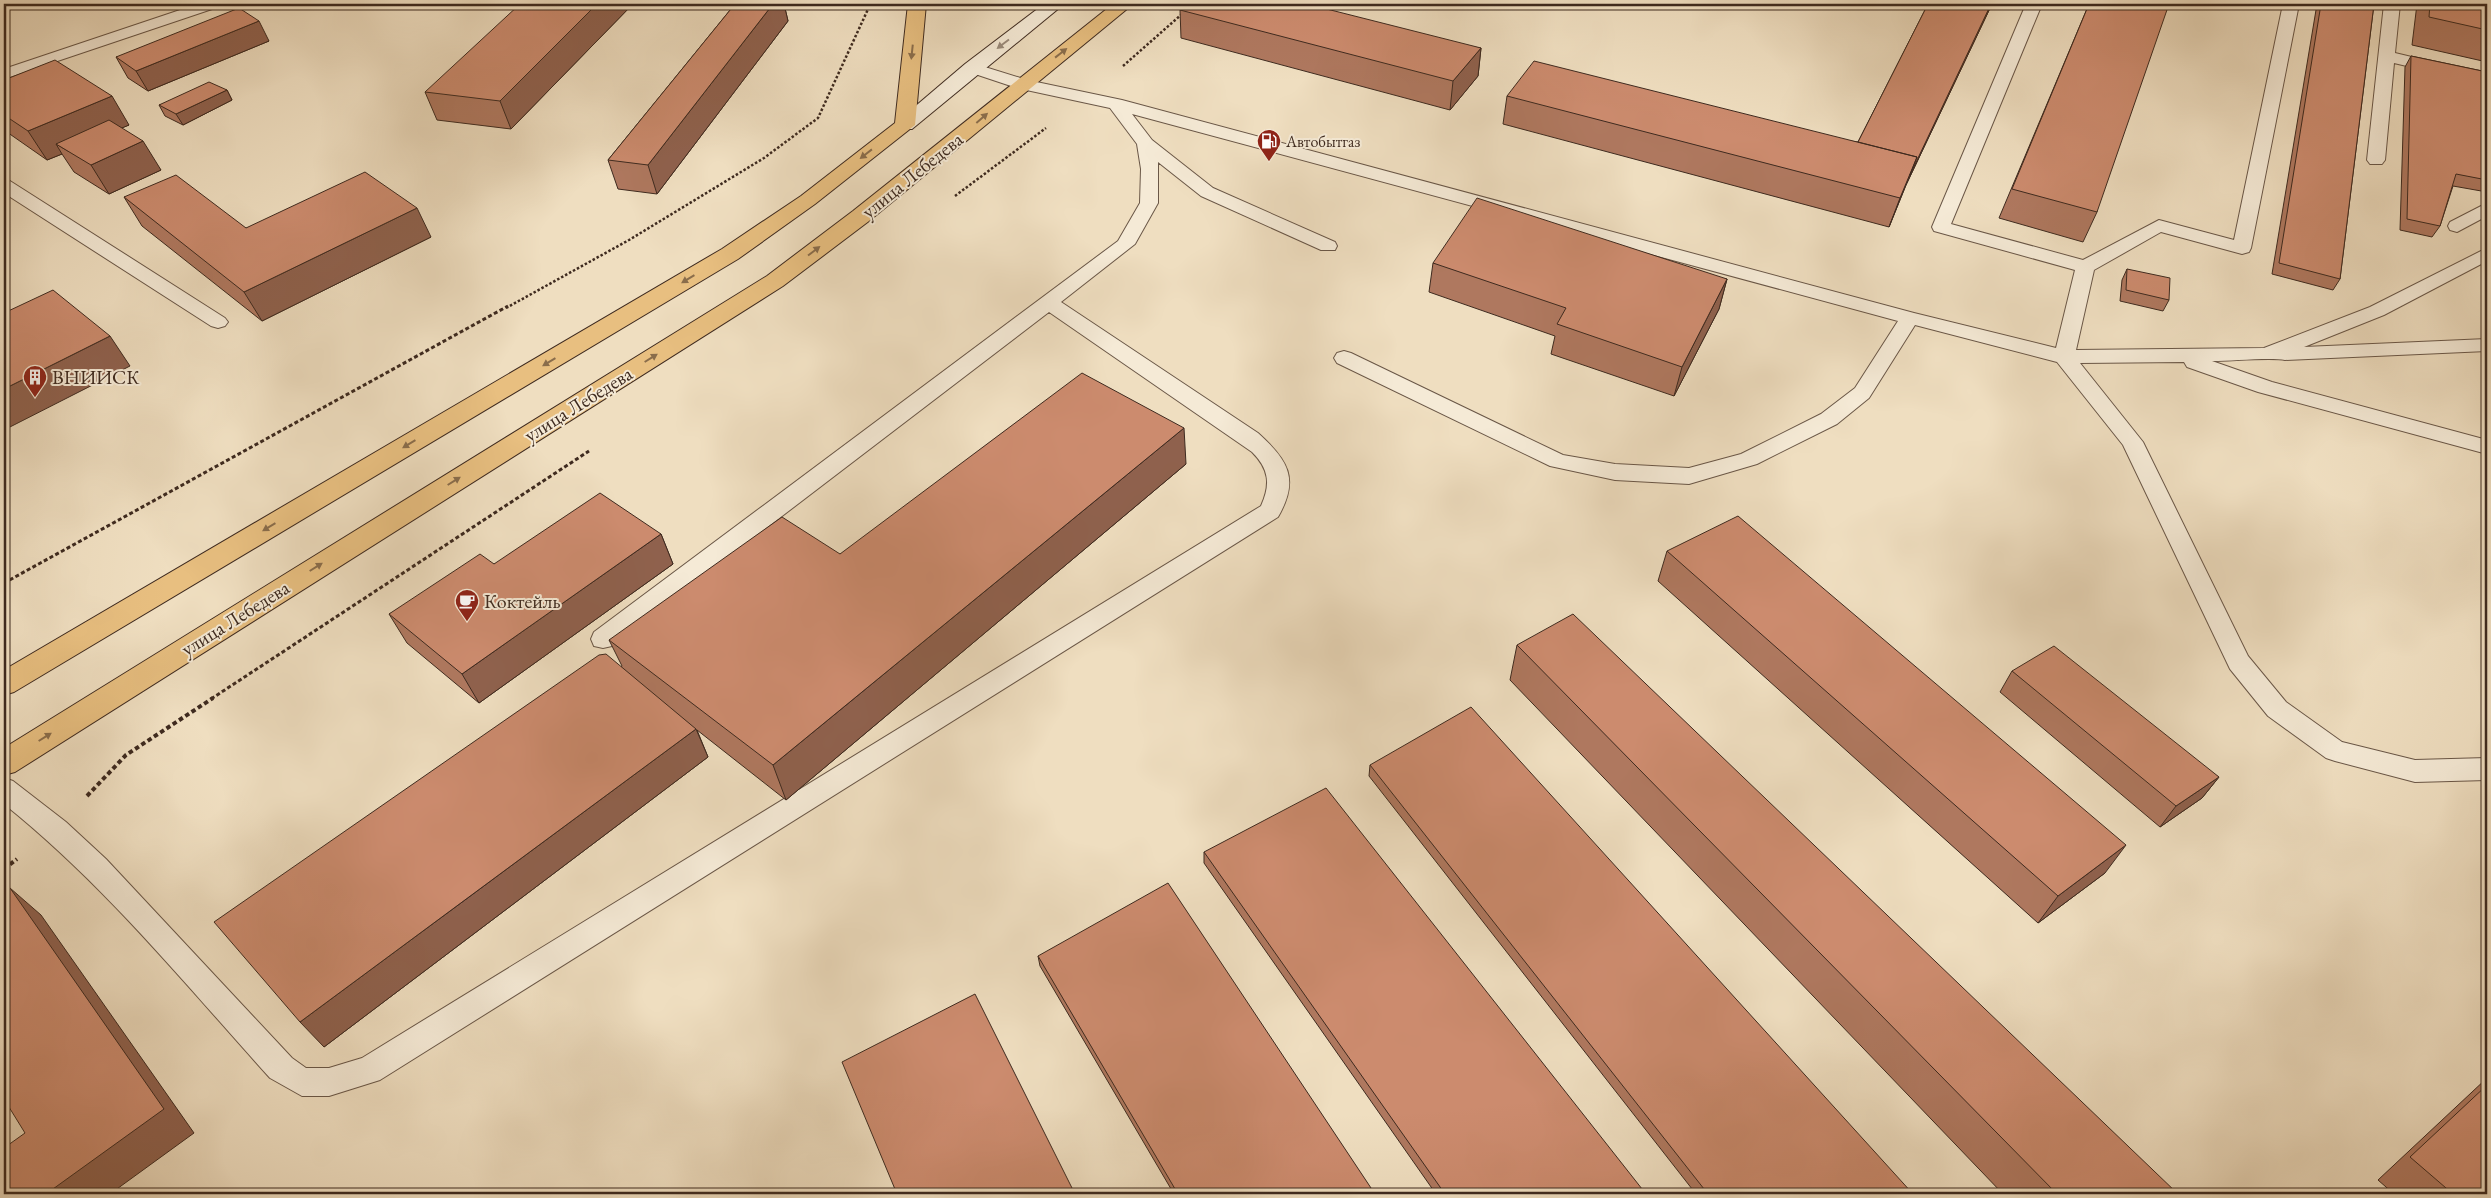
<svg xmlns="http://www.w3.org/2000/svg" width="2491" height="1198" font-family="'EB Garamond',serif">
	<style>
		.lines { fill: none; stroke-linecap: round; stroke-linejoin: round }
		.lane-casing { stroke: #6a5747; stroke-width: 2 }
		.secondary-casing { stroke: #3e2a1f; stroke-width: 2 }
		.highway-casing { stroke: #3e2a1f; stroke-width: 2 }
		.path-far2 { stroke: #3e2a1f; stroke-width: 2.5; stroke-dasharray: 2.5 2; stroke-linecap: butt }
		.path-far1 { stroke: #3e2a1f; stroke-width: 3; stroke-dasharray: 4 2.5; stroke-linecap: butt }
		.path { stroke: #3e2a1f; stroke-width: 4; stroke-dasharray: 4.5 3; stroke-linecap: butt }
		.lane { fill: #f5ead6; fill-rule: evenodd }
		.secondary { fill: #f5ead6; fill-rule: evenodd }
		.highway { fill: #e8bf80; fill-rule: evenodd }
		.wall { fill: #af785f; stroke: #3e2a1f }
		.shaded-wall { fill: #8f614d; stroke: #3e2a1f }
		.building { fill: #cc8b6e; stroke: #3e2a1f }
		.oneway { fill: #9a8a7a }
		.oneway2 { fill: #8a6d4b }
		.labels { text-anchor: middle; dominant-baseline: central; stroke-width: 4; stroke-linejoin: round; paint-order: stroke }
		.far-poi-label { font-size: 16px; fill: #3e2a1f; stroke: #f5ead6; text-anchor: start }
		.street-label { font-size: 20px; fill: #3e2a1f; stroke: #f5ead6 }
		.poi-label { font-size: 20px; fill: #3e2a1f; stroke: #f5ead6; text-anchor: start }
	</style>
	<rect width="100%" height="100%" fill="#efdec0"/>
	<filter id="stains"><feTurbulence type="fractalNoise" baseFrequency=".004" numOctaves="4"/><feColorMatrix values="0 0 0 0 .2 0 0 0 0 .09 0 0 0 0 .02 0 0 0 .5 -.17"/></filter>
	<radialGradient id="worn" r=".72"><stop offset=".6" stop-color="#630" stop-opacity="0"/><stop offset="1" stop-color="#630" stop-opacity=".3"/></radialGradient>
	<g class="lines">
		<g class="lane-casing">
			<path id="lane" d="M198,4H221L218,7L4,79V69Z
				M2026,4H2042L1951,224L2083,260L2159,220L2234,240L2283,4H2299L2251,248L2249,252L2242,254L2161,232L2094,270L2076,350L2264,348L2370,307L2487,248V261L2384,315L2304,347L2487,339V351L2285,360C2271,357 2231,361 2212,361L2272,382L2487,440V454L2258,392L2187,367L2184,362L2080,363L2143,442L2248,656L2286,702L2342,742L2415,760L2487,758V780L2415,782L2335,761L2326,758L2268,716L2230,669L2123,445L2057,362L1915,325L1869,398L1837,424L1757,464L1689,484L1615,480L1550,466L1337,363L1334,358L1337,353L1344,351L1351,353L1563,455L1615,464L1689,468L1741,454L1821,414L1855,388L1898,321L1132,114L1152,140L1213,188L1335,242L1337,246L1335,250H1321L1201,196L1158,162V203L1135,244L1061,302L1258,433C1288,460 1300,479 1278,517L380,1080L329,1096H302L270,1078C185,984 104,884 4,804V778L13,781L66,822L106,859L292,1058L306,1068H329L362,1058L1261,506C1271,484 1269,469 1252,452L1049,312L612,646L603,648L594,646L591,639L594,632L1118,241L1140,203L1141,169L1137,144L1110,108L1017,88L966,71L964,68L966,65L972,63L1027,80L1122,100L1914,313L2056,348L2075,270L1934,231L1932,227Z
				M2384,4H2400L2395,53L2487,75V85L2394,63L2385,160L2382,164H2370L2367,160Z
				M4,180L10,181L225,318L228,322L225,326L218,328L211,326L4,193Z
				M2487,203V216L2457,232L2450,230L2448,226L2450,222Z"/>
		</g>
		<g class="secondary-casing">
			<path id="secondary" d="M1044,4H1064L912,129H898L895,125L898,121L965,64Z"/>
		</g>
		<g class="highway-casing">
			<path id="highway" d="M908,4H926L915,125L815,204L738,259L14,692L4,695V670L722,249L801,196L895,123Z
				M1113,4H1133L869,221L783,286L15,772L4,775V748L767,276L853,211Z"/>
		</g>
		<path class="path-far2" d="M1123,66L1182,14
			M955,196L1046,128
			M506,308L629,240L764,158L818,118L869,7H876"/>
		<path class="path-far1" d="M4,583L508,306
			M211,699L589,451"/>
		<path class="path" d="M87,796L126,755L213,698
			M4,869L17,859"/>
		<use href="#lane" class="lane"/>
		<use href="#secondary" class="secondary"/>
		<use href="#highway" class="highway"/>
	</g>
	<path class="wall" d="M735,4H784L788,21L657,194L618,189L608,160Z
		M1928,4H1992L1906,185L1889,227L1503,124L1507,96L1858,142Z
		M2089,4L2097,212L2083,242L1999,218Z
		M2317,4H2374L2340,279L2333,290L2272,274Z
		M2417,4H2487V62L2412,45Z
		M631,6L511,129L437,120L425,92Z
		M1180,10L1481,48L1478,76L1450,110L1181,38Z
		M269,41L148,91L128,78L116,57Z
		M2411,56L2487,72V192L2453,186L2440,226L2432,237L2400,230L2405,67Z
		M4,80L129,125L121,128L161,170L109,194L74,172L62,154L47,160L4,130Z
		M227,90L232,100L183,125L165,116L159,105Z
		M124,197L246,228L431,237L262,321L142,226Z
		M1433,263L1727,279L1719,309L1674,396L1551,354L1555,336L1429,292Z
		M2127,269L2169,300L2163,311L2120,301L2122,280Z
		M1186,464L786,800L697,730L708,757L324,1047L622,666L609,640L840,554Z
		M661,534L673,564L479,703L407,643L389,614L494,564Z
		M1667,551L2105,873L2038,923L1658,581Z
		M1517,645L2178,1194H2003L1510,680Z
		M2012,671L2219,777L2202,798L2160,827L2000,692Z
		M1370,765L1913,1194H1696L1369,776Z
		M1204,852L1646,1194H1436L1204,863Z
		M1038,956L1375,1194H1174L1040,966Z
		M2487,1078V1194H2394L2378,1180Z"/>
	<path class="shaded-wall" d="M597,4H630L631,6L511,129L500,101Z
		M773,4H784L788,21L657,194L648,165Z
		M1991,4H1992L1906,185L1889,227L1900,198L1917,157Z
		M259,21L269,41L148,91L136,71Z
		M1481,48L1478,76L1450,110L1453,81Z
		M227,90L232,100L183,125L176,114Z
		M112,96L129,125L68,151L56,144L62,154L47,160L28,131Z
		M143,141L161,170L109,194L91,165Z
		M417,208L431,237L262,321L244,292Z
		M1727,279L1719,309L1674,396L1682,367Z
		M110,336L130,366L4,430V389Z
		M1184,428L1186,464L786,800L773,765Z
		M661,534L673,564L479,703L462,674Z
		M696,729L708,757L324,1047L300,1022Z
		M2219,777L2202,798L2160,827L2176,806Z
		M2126,845L2105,873L2038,923L2058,896Z
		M10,888L41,915L194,1133L110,1194H46Z"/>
	<path class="building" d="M520,4H597L500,101L425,92Z
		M735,4H773L648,165L608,160Z
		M1187,4H1307L1481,48L1453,81L1180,10Z
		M1928,4H1991L1910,175L1917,157L1858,142Z
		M2089,4H2169L2097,212L2012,189Z
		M2321,4H2374L2340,279L2279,263Z
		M2430,4H2487V30L2429,17Z
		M239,8L259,21L136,71L116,57Z
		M2411,56L2487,72V180L2456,174L2440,226L2407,219Z
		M55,60L112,96L28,131L4,115V80Z
		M1534,61L1917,157L1900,198L1507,96Z
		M209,82L227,90L176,114L159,105Z
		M109,120L143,141L91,165L56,144Z
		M365,172L417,208L244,292L124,197L176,175L246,228Z
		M1477,198L1727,279L1682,367L1557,324L1566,308L1433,263Z
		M2127,269L2170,278L2169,300L2126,290Z
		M53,290L110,336L4,389V313Z
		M1082,373L1184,428L773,765L609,640L782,517L840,554Z
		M600,493L661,534L462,674L389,614L480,554L494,564Z
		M1738,516L2126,845L2058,896L1667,551Z
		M1573,614L2178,1194H2057L1517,645Z
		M2054,646L2219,777L2176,806L2012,671Z
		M606,654L696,729L300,1022L214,922L599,655Z
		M1471,707L1913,1194H1708L1370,765Z
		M1326,788L1646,1194H1445L1204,852Z
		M1168,883L1375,1194H1178L1038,956Z
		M10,888L164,1109L46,1194H4V1148L25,1133L4,1099V892Z
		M975,994L1075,1194H897L842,1062Z
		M2487,1085V1194H2453L2410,1157Z"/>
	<defs><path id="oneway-solid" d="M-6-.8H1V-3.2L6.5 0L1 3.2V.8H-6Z" transform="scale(1.25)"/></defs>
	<use class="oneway" href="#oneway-solid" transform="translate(1003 44) rotate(143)"/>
	<g class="oneway2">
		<use href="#oneway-solid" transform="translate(912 52) rotate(96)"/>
		<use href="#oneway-solid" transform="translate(1061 53) rotate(-38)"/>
		<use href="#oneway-solid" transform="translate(982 118) rotate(-41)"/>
		<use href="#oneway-solid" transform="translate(866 154) rotate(142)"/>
		<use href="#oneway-solid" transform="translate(814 251) rotate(-37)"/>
		<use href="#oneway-solid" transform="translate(688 279) rotate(149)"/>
		<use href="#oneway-solid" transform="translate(651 358) rotate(-32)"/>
		<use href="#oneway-solid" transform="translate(549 362) rotate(149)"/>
		<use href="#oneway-solid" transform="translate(409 444) rotate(149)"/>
		<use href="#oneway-solid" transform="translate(454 481) rotate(-32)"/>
		<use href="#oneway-solid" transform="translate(269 527) rotate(149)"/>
		<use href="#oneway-solid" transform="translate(316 567) rotate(-32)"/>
		<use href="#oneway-solid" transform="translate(45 737) rotate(-32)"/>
	</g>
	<defs>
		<g id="fuel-pin" transform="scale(1.25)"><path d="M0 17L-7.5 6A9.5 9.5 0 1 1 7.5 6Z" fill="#8f2418" stroke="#f5ead6"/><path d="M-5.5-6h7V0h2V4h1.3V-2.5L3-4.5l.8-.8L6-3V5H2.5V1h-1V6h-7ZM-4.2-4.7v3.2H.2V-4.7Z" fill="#fff"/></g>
		<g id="building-pin" transform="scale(1.25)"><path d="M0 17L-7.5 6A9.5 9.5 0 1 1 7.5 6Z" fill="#8f2418" stroke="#f5ead6"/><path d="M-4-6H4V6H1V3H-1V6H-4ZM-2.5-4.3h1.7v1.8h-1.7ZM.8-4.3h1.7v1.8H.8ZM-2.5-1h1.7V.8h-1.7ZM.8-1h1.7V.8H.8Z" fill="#fff"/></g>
		<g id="cafe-pin" transform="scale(1.25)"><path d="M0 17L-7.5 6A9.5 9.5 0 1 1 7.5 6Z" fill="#8f2418" stroke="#f5ead6"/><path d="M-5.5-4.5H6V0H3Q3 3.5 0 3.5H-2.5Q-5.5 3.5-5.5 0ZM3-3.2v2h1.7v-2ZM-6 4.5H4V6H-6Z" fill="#fff"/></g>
	</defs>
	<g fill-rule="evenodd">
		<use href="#fuel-pin" x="1269" y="141"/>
		<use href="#building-pin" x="35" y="377"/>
		<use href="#cafe-pin" x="467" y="601"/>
	</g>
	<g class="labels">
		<g class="far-poi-label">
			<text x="1286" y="141">Автобытгаз</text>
		</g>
		<g class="street-label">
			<text transform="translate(912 175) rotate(-39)">улица Лебедева</text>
			<text transform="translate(578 404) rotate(-32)">улица Лебедева</text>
			<text transform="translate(235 618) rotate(-32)">улица Лебедева</text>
		</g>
		<g class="poi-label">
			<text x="52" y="377">ВНИИСК</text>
			<text x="484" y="601">Коктейль</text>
		</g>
	</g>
	<rect width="2491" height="1198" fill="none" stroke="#efdec0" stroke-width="20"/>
	<rect x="5" y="5" width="2481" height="1188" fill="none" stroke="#3e2a1f" stroke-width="2.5"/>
	<rect x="10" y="10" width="2471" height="1178" fill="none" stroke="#3e2a1f"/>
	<rect width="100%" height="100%" filter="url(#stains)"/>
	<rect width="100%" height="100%" fill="url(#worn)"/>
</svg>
